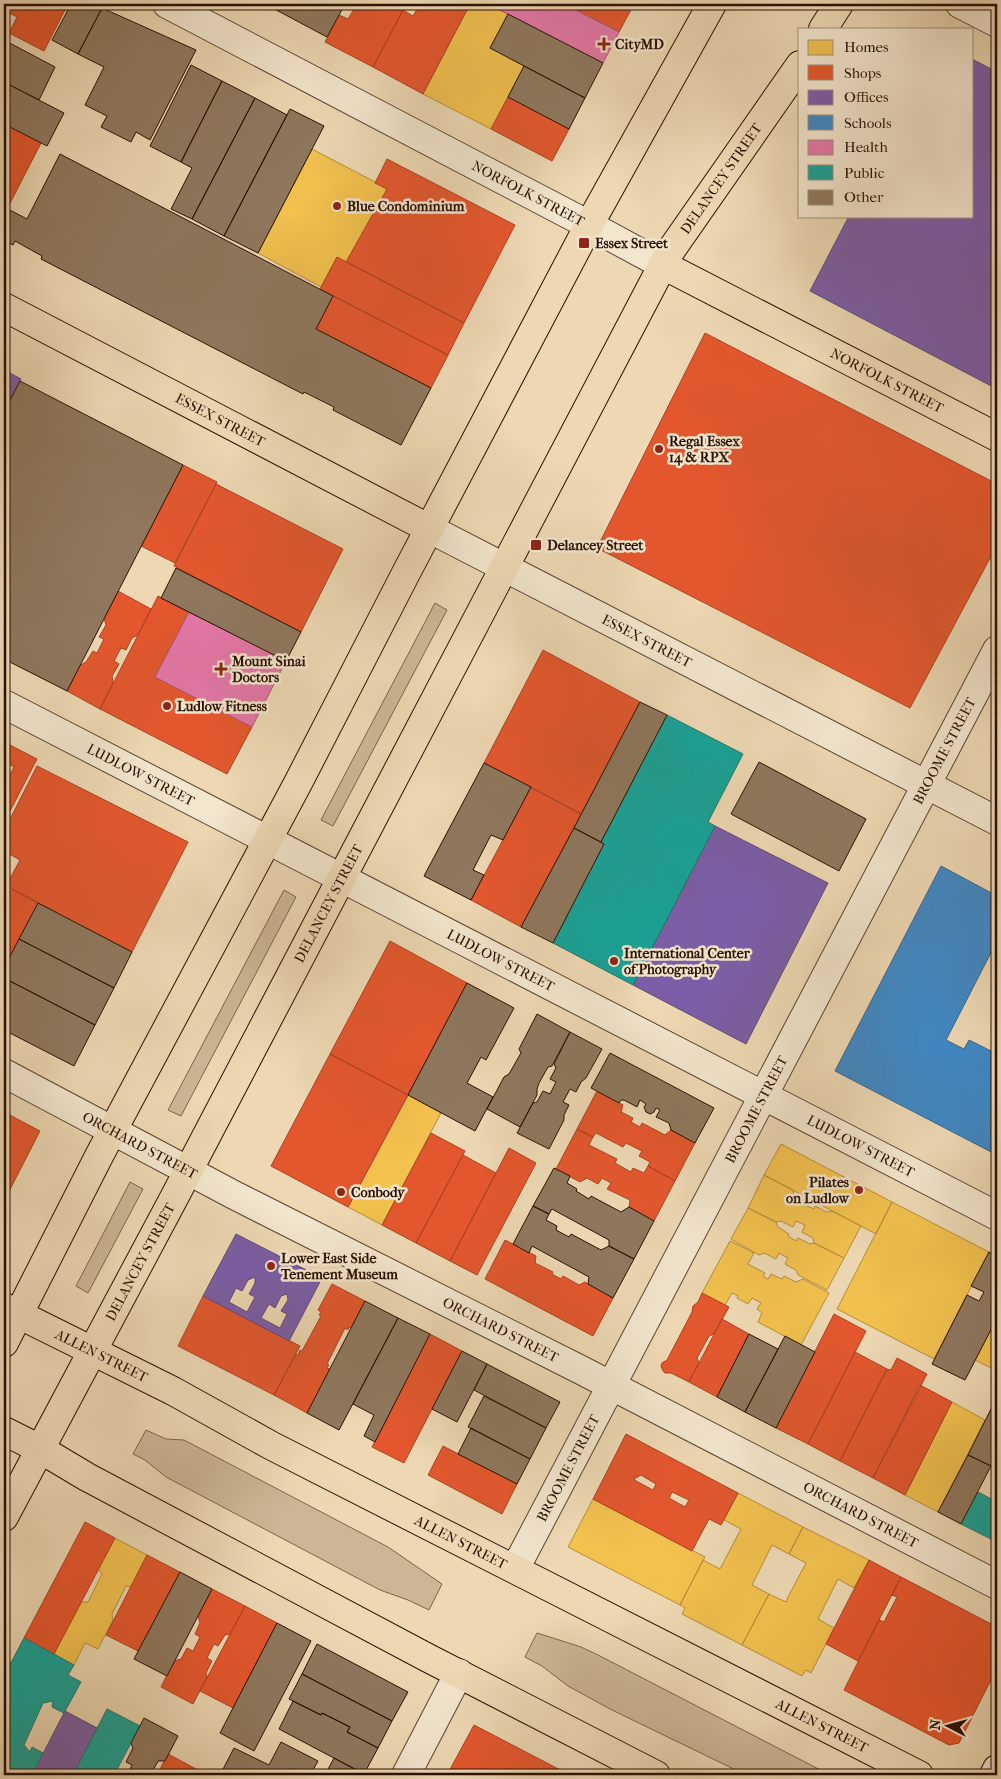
<svg xmlns="http://www.w3.org/2000/svg" width="1001" height="1779" font-family="'IM FELL French Canon',serif">
	<style>
		.green { fill: #ccb695; stroke: #7b624b }
		.homes { fill: #f2c14e; stroke: #b68c37 }
		.shops { fill: #e4572e; stroke: #ac4120; fill-rule: evenodd }
		.offices { fill: #7b5ea7; stroke: #634675; fill-rule: evenodd }
		.schools { fill: #3f88c5; stroke: #39648a }
		.health { fill: #e377a8; stroke: #ac5876 }
		.public { fill: #17a398; stroke: #1d776b }
		.building { fill: #8f785e; stroke: #2a0f01 }
		.lines { fill: none; stroke-linecap: round; stroke-linejoin: round }
		.street-casing { stroke: #5b412e; stroke-width: 30 }
		.secondary-casing { stroke: #2a0f01; stroke-width: 30 }
		.primary-casing { stroke: #2a0f01; stroke-width: 30 }
		.street { stroke: #f3e6ce; stroke-width: 28 }
		.secondary { stroke: #f3e6ce; stroke-width: 28 }
		.primary { stroke: #edd8b3; stroke-width: 28 }
		.poi-dot { fill: #8f2418; stroke: #f3e6ce; stroke-width: 2 }
		.labels { text-anchor: middle; dominant-baseline: central; stroke-width: 5; stroke-linejoin: round; paint-order: stroke }
		.poi-label { font-size: 14px; font-weight: bold; fill: #2a0f01; stroke: #f3e6ce; text-anchor: start }
		.street-label { font-size: 14px; fill: #2a0f01; stroke: #f3e6ce }
	</style>
	<rect width="100%" height="100%" fill="#edd8b3"/>
	<filter id="stains"><feTurbulence type="fractalNoise" baseFrequency=".004" numOctaves="4"/><feColorMatrix values="0 0 0 0 .2 0 0 0 0 .09 0 0 0 0 .02 0 0 0 .5 -.17"/></filter>
	<radialGradient id="worn" r=".72"><stop offset=".6" stop-color="#630" stop-opacity="0"/><stop offset="1" stop-color="#630" stop-opacity=".3"/></radialGradient>
	<path class="green" d="M435,603L447,610L333,826L321,820Z
		M284,890L296,897L181,1116L168,1110Z
		M130,1182L143,1189L88,1293L76,1286Z
		M146,1430L166,1439L184,1440L388,1547L442,1584L429,1610L408,1600L380,1590L166,1477L145,1460L133,1454Z
		M537,1633L581,1647L598,1655L830,1775H746L610,1709L568,1686L542,1666L525,1657Z"/>
	<path class="homes" d="M470,4H488L508,14L490,48L524,66L491,129L423,94Z
		M312,149L398,194L362,262L350,256L346,262L337,257L321,287L258,253Z
		M408,1095L441,1113L382,1225L348,1207Z
		M781,1144L892,1202L876,1234L764,1175Z
		M764,1175L793,1190L794,1195L806,1202L805,1205L814,1209L815,1206L827,1212L832,1211L861,1226L844,1258L814,1243L813,1238L802,1232L805,1225L796,1221L793,1227L781,1221L776,1222L748,1208Z
		M892,1202L989,1252L934,1359L837,1309Z
		M748,1208L776,1222L778,1227L789,1234L788,1236L796,1241L798,1238L810,1244L814,1243L844,1258L827,1290L798,1275L796,1270L785,1264L788,1258L779,1253L776,1259L764,1253L759,1255L731,1239Z
		M730,1241L754,1253L748,1264L765,1273L763,1276L768,1279L771,1274L782,1279L784,1276L796,1282L803,1279L829,1293L801,1345L758,1322L762,1313L757,1309L761,1303L752,1298L748,1304L737,1298L738,1296L732,1293L725,1305L702,1293Z
		M997,1317V1371L975,1360Z
		M952,1402L985,1420L938,1512L905,1495Z
		M738,1493L803,1527L789,1554L772,1545L752,1585L769,1594L742,1645L682,1614L685,1608L680,1605L703,1560L720,1569L741,1529L724,1520Z
		M593,1499L705,1557L680,1605L568,1547Z
		M803,1527L869,1560L854,1588L838,1579L818,1619L834,1628L811,1673L806,1670L802,1676L742,1645L769,1594L786,1602L788,1597L806,1563L789,1554Z
		M115,1538L147,1555L131,1587L126,1586L112,1614L113,1620L98,1649L85,1643L74,1665L54,1654L81,1602H88L102,1574L98,1569Z"/>
	<path class="shops" d="M4,4H68L44,51L9,33L17,17L4,10Z
		M357,4H396L395,6L403,10L373,67L325,42L339,15L348,19Z
		M420,4H470L423,94L373,67L403,10L413,16Z
		M564,4H634L619,32Z
		M508,97L569,129L552,161L491,129Z
		M11,127L41,143L7,209L4,207V141Z
		M387,159L515,225L464,323L346,262L387,189L375,183Z
		M337,257L464,323L448,355L320,289Z
		M333,296L448,355L431,388L316,329Z
		M705,333L997,484V545L910,708L597,548Z
		M183,465L217,482L175,563L141,546Z
		M216,484L343,549L301,632L174,566Z
		M118,591L151,609L138,635L132,638L126,650L121,648L114,661L119,664L112,676L113,683L100,709L67,691L79,666L86,662L93,651L97,653L104,639L99,637L106,625L104,618Z
		M158,596L189,612L155,677L252,727L227,774L100,709Z
		M543,650L640,702L581,814L484,763Z
		M4,742L37,759L9,813L4,810V786L14,767L7,763L4,770Z
		M37,766L188,842L132,952L6,886L20,860L4,851V831Z
		M531,787L581,814L521,927L471,900Z
		M12,889L38,903L4,968V904Z
		M390,941L467,983L408,1095L330,1054Z
		M330,1054L408,1095L348,1207L271,1166Z
		M597,1091L623,1105L621,1112L633,1118L631,1122L640,1127L642,1123L665,1135L671,1130L695,1143L675,1181L648,1166L650,1162L639,1156L642,1151L626,1143L623,1147L596,1133L593,1137L577,1129Z
		M4,1112L40,1131L4,1201Z
		M577,1129L593,1137L589,1145L617,1159L615,1163L631,1172L633,1168L644,1173L648,1166L675,1181L654,1221L629,1207L630,1200L607,1189L611,1183L602,1178L598,1184L587,1178L580,1182L556,1169Z
		M431,1133L465,1151L416,1243L382,1225Z
		M509,1148L536,1163L477,1275L450,1261Z
		M463,1155L496,1173L450,1261L416,1243Z
		M505,1240L536,1256L535,1263L553,1272L552,1274L561,1279L563,1276L579,1285L585,1282L613,1298L593,1336L485,1279Z
		M332,1284L365,1301L351,1328L349,1327L348,1330L345,1328L327,1364L329,1365L327,1368L330,1369L307,1413L274,1395L296,1354L298,1355L300,1350L302,1351L321,1316L319,1315L321,1312L318,1310Z
		M702,1293L729,1307L714,1334L709,1336L697,1358L699,1363L689,1382L671,1373H665L663,1371L661,1366L662,1363L667,1360L692,1312L693,1306L698,1302Z
		M203,1296L300,1346L274,1395L178,1346Z
		M834,1314L866,1331L808,1444L776,1428Z
		M722,1319L749,1334L717,1397L689,1382Z
		M430,1334L462,1351L404,1463L372,1447Z
		M855,1352L887,1369L840,1461L808,1444Z
		M897,1358L927,1374L873,1478L840,1461L887,1369L891,1370Z
		M920,1385L952,1402L905,1495L873,1478Z
		M626,1434L738,1493L721,1525L709,1519L692,1551L593,1499ZM641,1475L656,1484L653,1490L636,1481L634,1479ZM672,1492L689,1500L685,1507L669,1498Z
		M443,1446L517,1484L502,1514L428,1475Z
		M85,1522L115,1538L54,1654L24,1638Z
		M147,1555L180,1572L138,1651L106,1635Z
		M869,1560L901,1577L858,1661L826,1644Z
		M901,1577L997,1627V1668L959,1743L949,1745L844,1690L879,1620L884,1622L897,1597L892,1595Z
		M212,1589L245,1606L230,1634L225,1635L218,1646L214,1644L207,1658L212,1661L206,1673L207,1677L193,1704L161,1687L174,1661L181,1659L187,1648L193,1651L200,1637L195,1634L200,1623L198,1616Z
		M245,1606L277,1623L233,1708L200,1691Z
		M474,1725L570,1775H447Z
		M168,1754L198,1770L196,1775H157Z"/>
	<path class="offices" d="M972,59L997,72V389L810,291L849,216H972Z
		M4,370L21,379L4,410Z
		M715,826L828,883L746,1044L633,985Z
		M236,1234L322,1278L289,1341L203,1296ZM255,1277V1283L249,1294L255,1297L247,1312L229,1302L236,1288L242,1291L248,1280ZM287,1294L288,1300L281,1311L287,1314L280,1328L261,1318L269,1304L275,1308L281,1296Z
		M65,1711L97,1728L73,1775H32Z"/>
	<path class="schools" d="M941,866L997,896V941L946,1040L964,1049L969,1040L997,1054V1155L835,1071Z"/>
	<path class="health" d="M488,4H564L619,32L603,63Z
		M189,612L286,661L252,727L155,677Z"/>
	<path class="public" d="M667,715L743,754L708,822L715,826L633,985L553,943L604,844L601,842Z
		M978,1492L997,1502V1542L961,1524Z
		M24,1638L74,1665L68,1675L81,1682L64,1713L52,1707L53,1701L43,1703L24,1745L30,1752L32,1747L43,1753L32,1775H14L4,1770V1676Z
		M107,1709L140,1726L114,1775H73Z"/>
	<path class="building" d="M71,4H94L102,8L78,54L52,40Z
		M265,4H345L327,37Z
		M102,8L196,50L150,140L136,132L131,142L101,127L107,116L85,105L104,67L78,54Z
		M508,14L603,63L585,98L490,48Z
		M4,40L55,67L39,100L4,82Z
		M191,65L222,81L181,162L150,146Z
		M524,66L585,98L569,129L508,97Z
		M222,81L255,98L192,219L171,209L192,168L181,162Z
		M4,82L64,113L47,146L4,124Z
		M255,98L287,115L224,236L192,219Z
		M290,109L324,126L258,253L224,236Z
		M60,154L333,296L316,329L431,388L401,445L333,410L334,407L304,392L303,394L41,259L42,256L15,241L13,245L4,240V207L27,219Z
		M20,381L183,465L67,691L4,659V412Z
		M176,568L301,632L286,661L161,598Z
		M640,702L667,715L601,842L574,828Z
		M759,762L866,819L839,871L731,814Z
		M484,763L531,787L503,840L491,835L473,870L484,875L471,900L424,876Z
		M574,828L604,844L553,943L521,927Z
		M38,903L132,952L114,988L19,939Z
		M19,939L114,988L95,1025L4,978V968Z
		M4,978L95,1025L74,1066L4,1030Z
		M467,983L514,1008L486,1060L481,1057L467,1083L493,1097L475,1131L408,1095Z
		M537,1014L570,1032L552,1066L548,1067L539,1083L537,1089V1095L520,1127L487,1109L504,1077L509,1074L521,1053L519,1049Z
		M570,1032L602,1049L586,1078L581,1082L576,1092L570,1089L563,1102L569,1105L564,1115V1120L549,1149L517,1133L533,1103L537,1102L543,1091L550,1094L556,1082L550,1079L556,1068L554,1064Z
		M610,1053L714,1108L695,1143L671,1130L669,1123L656,1117L660,1110L656,1108L654,1112L650,1114L646,1112L644,1107L646,1104L640,1100L637,1107L624,1100H621L619,1103L591,1088Z
		M554,1168L570,1176L567,1183L577,1189L576,1191L589,1199L591,1196L621,1212L629,1207L654,1221L634,1259L609,1246V1240L552,1209L549,1214L533,1206Z
		M533,1206L549,1214L546,1220L557,1226L556,1230L569,1237L571,1234L601,1250L609,1246L634,1259L613,1298L588,1284L589,1277L532,1246L529,1253L513,1244Z
		M989,1252L997,1256V1306L991,1318L996,1320L965,1380L932,1364L967,1295L979,1301L984,1292L971,1286Z
		M365,1301L398,1318L339,1430L307,1413Z
		M398,1318L430,1334L375,1442L364,1436L374,1415L353,1404Z
		M749,1334L778,1349L745,1412L717,1397Z
		M785,1336L815,1352L776,1428L745,1412Z
		M462,1351L487,1364L457,1422L432,1409Z
		M487,1364L560,1402L546,1428L474,1390Z
		M484,1396L546,1428L530,1459L468,1427Z
		M997,1397V1454L991,1466L968,1455Z
		M471,1428L530,1459L517,1484L458,1454Z
		M968,1455L991,1466L961,1524L938,1512Z
		M180,1572L212,1589L167,1676L134,1659Z
		M277,1623L311,1641L254,1751L220,1733Z
		M317,1644L408,1692L392,1721L302,1674Z
		M302,1674L392,1721L378,1748L347,1732L350,1727L322,1713L321,1715L289,1699Z
		M293,1701L321,1715L322,1713L350,1727L347,1732L378,1748L364,1774L279,1729Z
		M144,1718L178,1736L165,1761H158L151,1774L147,1772L145,1775H127L132,1765L126,1762L133,1748L131,1743Z
		M281,1742L318,1761L313,1770L323,1775H220L234,1748L269,1765Z
		M334,1758L364,1774V1775H325Z"/>
	<g class="lines">
		<g class="street-casing">
			<g id="street">
				<path id="s1" d="M167,4L589,225L663,265"/>
				<path d="M960,4L997,23"/>
				<path id="s2" d="M430,529L997,821"/>
				<path id="s3" d="M4,704L997,1216"/>
				<path id="s4" d="M4,1073L234,1195L583,1371L997,1585"/>
				<path id="s5" d="M515,1569L997,650"/>
				<path d="M406,1775L459,1673"/>
			</g>
		</g>
		<g class="secondary-casing">
			<path id="secondary" d="M994,1775L997,1769"/>
		</g>
		<g class="primary-casing">
			<g id="primary">
				<path d="M823,29L839,4"/>
				<path id="s6" d="M663,265L997,437"/>
				<path id="s7" d="M4,307L430,529"/>
				<path id="s8" d="M4,1307L173,1391L272,1446L919,1775"/>
				<path d="M4,1343L99,1156L298,783L406,573L589,225L712,4"/>
				<path d="M4,1431L40,1449L87,1477L428,1658L656,1775"/>
				<path id="s9" d="M4,1517L175,1196L669,253L800,65"/>
			</g>
		</g>
		<use href="#street" class="street"/>
		<use href="#secondary" class="secondary"/>
		<use href="#primary" class="primary"/>
	</g>
	<g class="poi-dot">
		<path d="M601.5 36.5h5v5h5v5h-5v5h-5v-5h-5v-5h5z"/>
		<circle cx="337" cy="206" r="5"/>
		<rect x="578" y="237" width="12" height="12" rx="2.5"/>
		<circle cx="659" cy="449" r="5"/>
		<rect x="530" y="539" width="12" height="12" rx="2.5"/>
		<path d="M218.5 661.5h5v5h5v5h-5v5h-5v-5h-5v-5h5z"/>
		<circle cx="167" cy="706" r="5"/>
		<circle cx="614" cy="961" r="5"/>
		<circle cx="859" cy="1190" r="5"/>
		<circle cx="341" cy="1192" r="5"/>
		<circle cx="271" cy="1266" r="5"/>
	</g>
	<g class="labels">
		<g class="poi-label">
			<text x="615" y="44">CityMD</text>
			<text x="347" y="206">Blue Condominium</text>
			<text x="595" y="243">Essex Street</text>
			<text x="669" y="441">Regal Essex<tspan x="669" dy="16">14 &amp; RPX</tspan></text>
			<text x="547" y="545">Delancey Street</text>
			<text x="232" y="661">Mount Sinai<tspan x="232" dy="16">Doctors</tspan></text>
			<text x="177" y="706">Ludlow Fitness</text>
			<text x="624" y="953">International Center<tspan x="624" dy="16">of Photography</tspan></text>
			<text x="849" y="1182" text-anchor="end">Pilates<tspan x="849" dy="16">on Ludlow</tspan></text>
			<text x="351" y="1192">Conbody</text>
			<text x="281" y="1258">Lower East Side<tspan x="281" dy="16">Tenement Museum</tspan></text>
		</g>
		<g class="street-label">
			<text stroke="none"><textPath href="#s9" startOffset="1519">DELANCEY STREET</textPath></text>
			<text stroke="none"><textPath href="#s1" startOffset="408">NORFOLK STREET</textPath></text>
			<text stroke="none"><textPath href="#s6" startOffset="252">NORFOLK STREET</textPath></text>
			<text stroke="none"><textPath href="#s7" startOffset="244">ESSEX STREET</textPath></text>
			<text stroke="none"><textPath href="#s2" startOffset="244">ESSEX STREET</textPath></text>
			<text stroke="none"><textPath href="#s5" startOffset="924">BROOME STREET</textPath></text>
			<text stroke="none"><textPath href="#s3" startOffset="154">LUDLOW STREET</textPath></text>
			<text stroke="none"><textPath href="#s9" startOffset="694">DELANCEY STREET</textPath></text>
			<text stroke="none"><textPath href="#s3" startOffset="559">LUDLOW STREET</textPath></text>
			<text stroke="none"><textPath href="#s5" startOffset="519">BROOME STREET</textPath></text>
			<text stroke="none"><textPath href="#s4" startOffset="154">ORCHARD STREET</textPath></text>
			<text stroke="none"><textPath href="#s3" startOffset="964">LUDLOW STREET</textPath></text>
			<text stroke="none"><textPath href="#s9" startOffset="289">DELANCEY STREET</textPath></text>
			<text stroke="none"><textPath href="#s4" startOffset="559">ORCHARD STREET</textPath></text>
			<text stroke="none"><textPath href="#s8" startOffset="109">ALLEN STREET</textPath></text>
			<text stroke="none"><textPath href="#s5" startOffset="114">BROOME STREET</textPath></text>
			<text stroke="none"><textPath href="#s4" startOffset="964">ORCHARD STREET</textPath></text>
			<text stroke="none"><textPath href="#s8" startOffset="514">ALLEN STREET</textPath></text>
			<text stroke="none"><textPath href="#s8" startOffset="919">ALLEN STREET</textPath></text>
		</g>
	</g>
	<rect width="1001" height="1779" fill="none" stroke="#edd8b3" stroke-width="20"/>
	<rect x="5" y="5" width="991" height="1769" fill="none" stroke="#2a0f01" stroke-width="2.5"/>
	<rect x="10" y="10" width="981" height="1759" fill="none" stroke="#2a0f01"/>
	<rect x="798" y="28" width="175" height="190" fill="#f3e6ce" stroke="#a3907c"/>
	<rect x="808" y="40" width="25" height="15" fill="#f2c14e" stroke="#a3907c"/>
	<text x="844" y="52" font-size="15" fill="#2a0f01">Homes</text>
	<rect x="808" y="65" width="25" height="15" fill="#e4572e" stroke="#a3907c"/>
	<text x="844" y="78" font-size="15" fill="#2a0f01">Shops</text>
	<rect x="808" y="90" width="25" height="15" fill="#7b5ea7" stroke="#a3907c"/>
	<text x="844" y="102" font-size="15" fill="#2a0f01">Offices</text>
	<rect x="808" y="115" width="25" height="15" fill="#3f88c5" stroke="#a3907c"/>
	<text x="844" y="128" font-size="15" fill="#2a0f01">Schools</text>
	<rect x="808" y="140" width="25" height="15" fill="#e377a8" stroke="#a3907c"/>
	<text x="844" y="152" font-size="15" fill="#2a0f01">Health</text>
	<rect x="808" y="165" width="25" height="15" fill="#17a398" stroke="#a3907c"/>
	<text x="844" y="178" font-size="15" fill="#2a0f01">Public</text>
	<rect x="808" y="190" width="25" height="15" fill="#8f785e" stroke="#a3907c"/>
	<text x="844" y="202" font-size="15" fill="#2a0f01">Other</text>
	<g transform="translate(948 1726) rotate(276)" stroke="#f3e6ce" stroke-width="4" paint-order="stroke">
	<path d="M0-4L9 19L0 12L-9 19Z" fill="#2a0f01"/>
	<text y="-8" font-size="14" font-weight="bold" text-anchor="middle" fill="#2a0f01">N</text>
	</g>
	<rect width="100%" height="100%" filter="url(#stains)"/>
	<rect width="100%" height="100%" fill="url(#worn)"/>
</svg>
